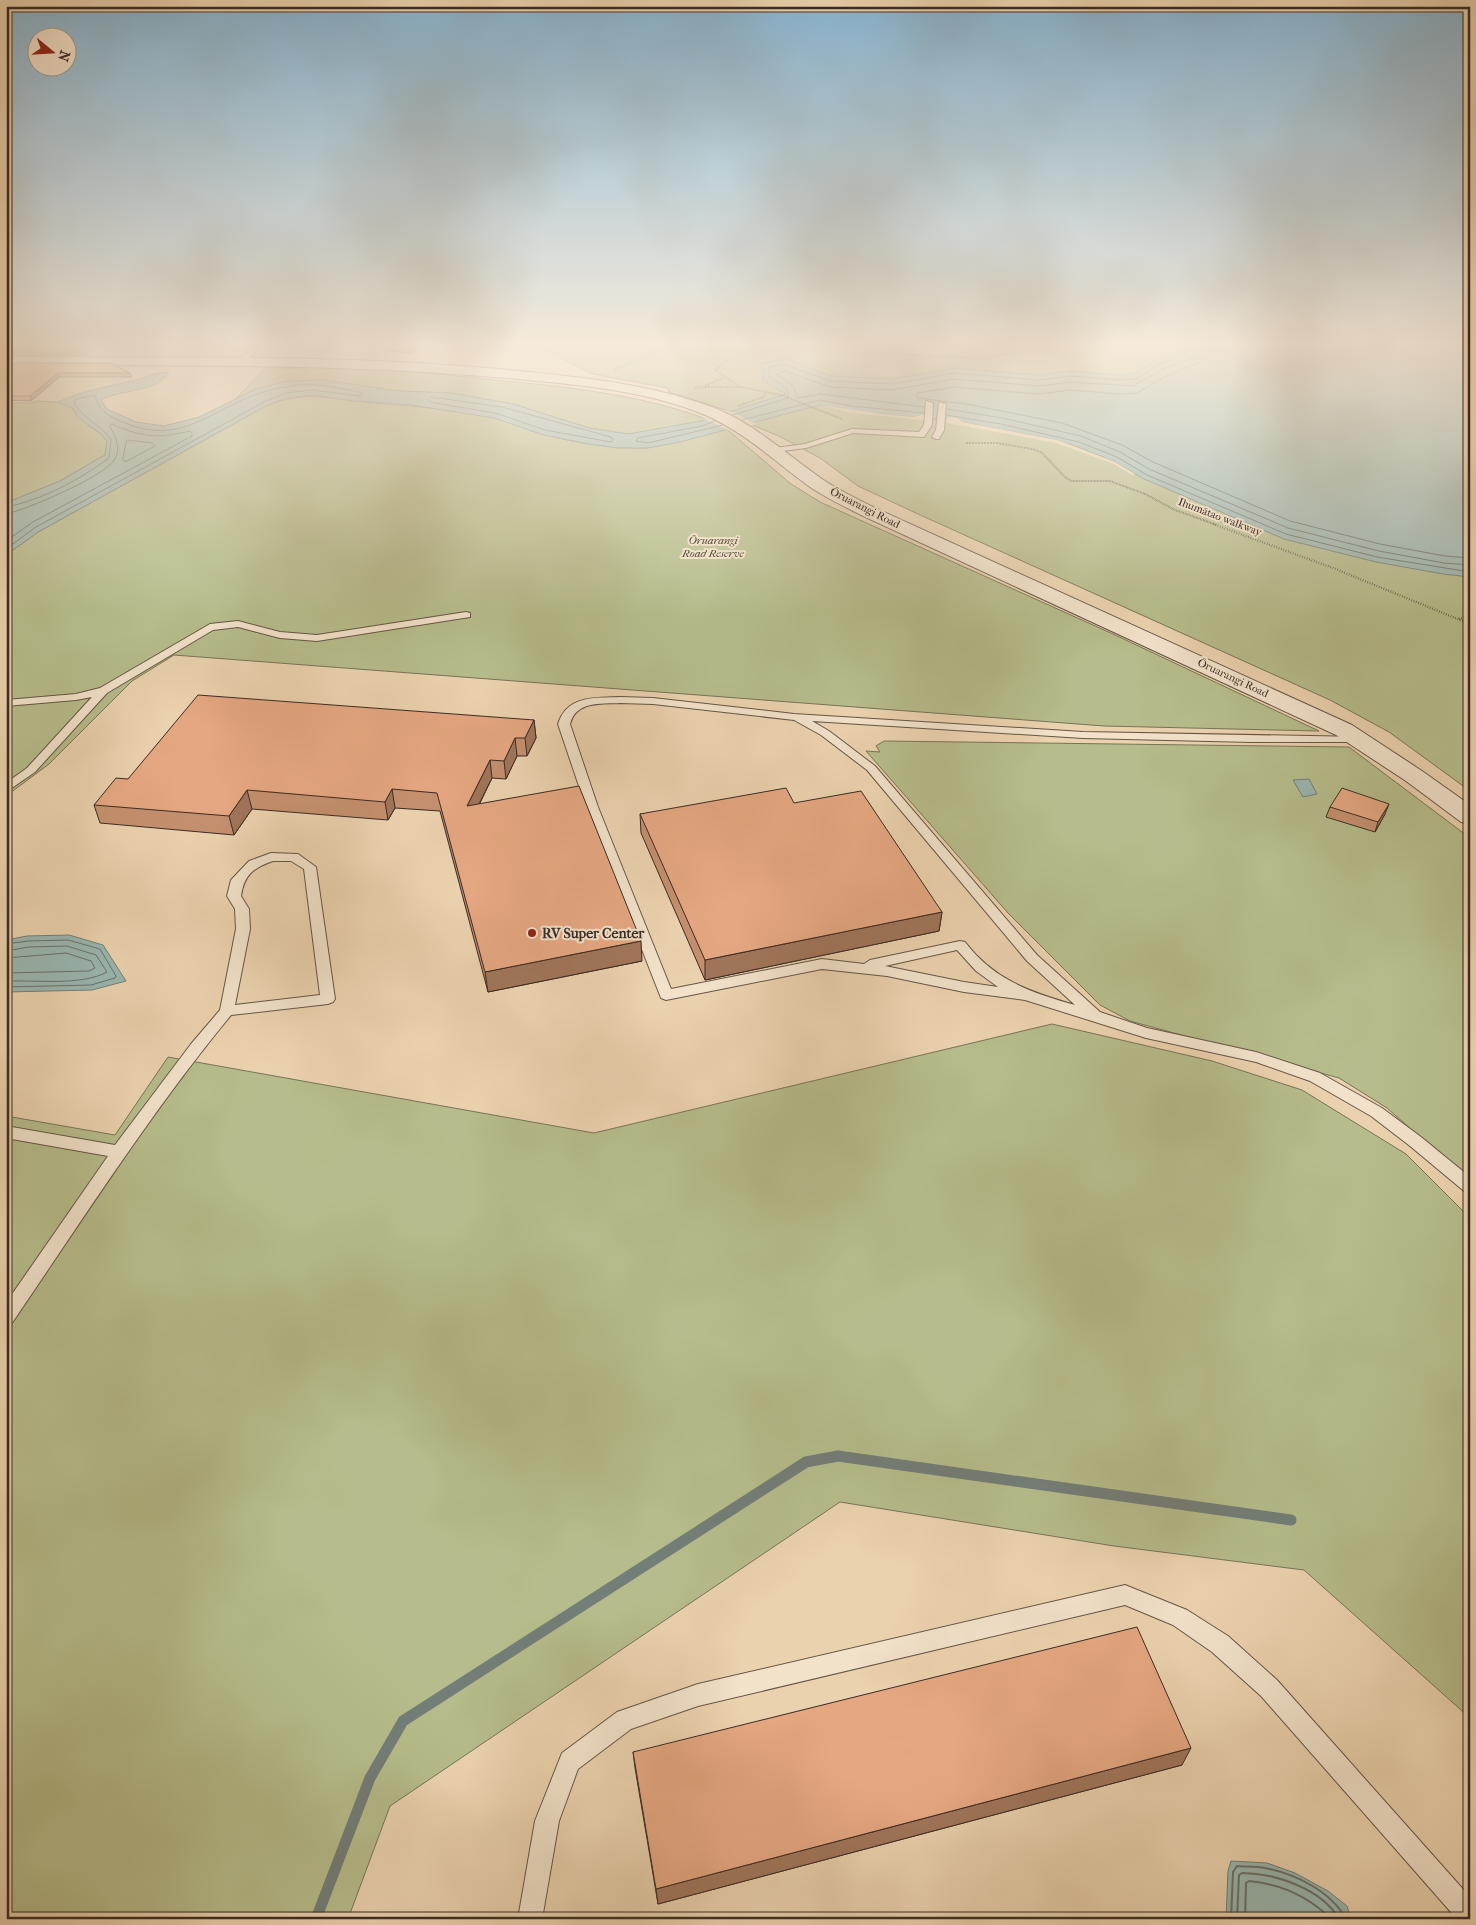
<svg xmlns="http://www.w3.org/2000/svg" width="1476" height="1925" font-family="'IM FELL French Canon',serif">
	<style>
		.green { fill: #b6bc8b; stroke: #787458 }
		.water { fill: #99b6b0; stroke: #737e78 }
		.pier { fill: #ebd2ae }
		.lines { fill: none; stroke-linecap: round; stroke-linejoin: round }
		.shore-far1 { stroke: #69706a; stroke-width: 1 }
		.shore { stroke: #69706a; stroke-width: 2 }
		.stream { stroke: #737e78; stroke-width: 11 }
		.service-casing { stroke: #665547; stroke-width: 2 }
		.tertiary-casing { stroke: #665547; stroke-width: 2 }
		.path-far1 { stroke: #392b25; stroke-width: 2; stroke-dasharray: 0.5 1; stroke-linecap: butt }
		.path { stroke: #392b25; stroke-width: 2.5; stroke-dasharray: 0.5 2; stroke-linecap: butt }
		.service { fill: #f2e2ca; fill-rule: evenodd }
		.tertiary { fill: #f2e2ca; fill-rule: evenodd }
		.wall { fill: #c5906f; stroke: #392b25 }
		.shaded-wall { fill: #a0755a; stroke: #392b25 }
		.building { fill: #e5a781; stroke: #392b25 }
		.poi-dot { fill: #8f2418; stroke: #f2e2ca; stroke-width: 2 }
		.labels { text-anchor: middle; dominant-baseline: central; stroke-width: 4; stroke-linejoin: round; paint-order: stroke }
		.far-street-label { font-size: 11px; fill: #392b25; stroke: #f2e2ca }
		.far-park-label { font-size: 11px; font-style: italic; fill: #524839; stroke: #f2e2ca }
		.poi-label { font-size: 14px; font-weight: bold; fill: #392b25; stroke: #f2e2ca; text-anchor: start }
	</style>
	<rect width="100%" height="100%" fill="#ebd2ae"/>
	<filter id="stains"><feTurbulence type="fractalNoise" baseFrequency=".004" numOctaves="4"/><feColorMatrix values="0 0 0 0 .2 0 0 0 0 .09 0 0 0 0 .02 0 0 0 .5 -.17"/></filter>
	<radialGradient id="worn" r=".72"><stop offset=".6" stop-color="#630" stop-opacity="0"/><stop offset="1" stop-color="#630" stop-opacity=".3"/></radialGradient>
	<path class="green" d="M535,345H1470V791L1389,732L1330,700L918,514L858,486L820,458L779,436L749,424L728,430L791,484L820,502L1113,634L1319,731L1104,726L174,655L132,681L49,764L6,796V555L38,532L266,406C307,390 325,398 367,402C408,406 450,409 492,417C510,421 527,431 546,435C580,444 613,448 648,448L658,430L628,434L589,428L513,404L451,393L397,391L322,380L256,389L236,399L264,369C286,370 307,367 328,367C384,368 440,374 495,380C566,387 639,394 706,419L729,411L669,392L668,388L593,374Z
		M36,401L58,402L74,409L89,426L100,433L107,441L105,455L60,481L6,503V403H33Z
		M884,741L1349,747L1470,838V1181L1387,1108L1339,1078L1130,1021L1100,1005L1008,913L866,751L880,752L876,746Z
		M1052,1024L1212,1061L1302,1090L1406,1154L1470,1218V1718L1304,1570L1114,1546L840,1502L390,1806L348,1919H6V1116L115,1135L168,1057L594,1133Z"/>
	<path class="water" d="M1193,345H1470V577L1443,574L1376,562L1284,539L1144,479L1115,462L1078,447L1056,440L962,422L850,411L820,405L680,442L648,448H618L589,444L544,435L494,418L412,405L354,401L312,395L286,398L266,406L38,532L6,555V503L60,481L105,455L107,441L100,433L77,417L74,409L58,402C84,390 112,386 140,379C151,376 157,371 169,373C155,393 121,389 101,400L107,409L136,422L164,426L199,417L256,389L288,381L322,380L397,391L451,393L513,404L589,428L628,434L701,421L786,394L762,380L764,373L760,364L786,359L831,376L893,379L953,368L1039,375L1070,371L1119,375L1133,374L1158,359Z
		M1309,779L1317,794L1303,797L1293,780Z
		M69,935L103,945L126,981L92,990L6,992V940L27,936Z
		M1231,1861L1267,1863L1295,1873L1328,1891L1347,1906L1351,1919H1226L1228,1871Z"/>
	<path class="pier" d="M820,405L882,414L913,417L926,414L925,420L850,413Z
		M726,410L738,415L756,424L730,431L702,418Z
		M949,417L958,418L962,422L1057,440L1115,462L1135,474L1132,475L1114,464L1056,443L947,423L945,420Z"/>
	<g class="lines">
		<path class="shore-far1" d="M1209,345L1207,355L1200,362L1166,376L1137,393L1119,394L1071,390L1038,394L954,387L918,393L916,396L918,398L966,404L1062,423L1122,445L1153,462L1290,521L1380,544L1445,556L1470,558
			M431,397L502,407L611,437L613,440L611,442L545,430L495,413L430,402L428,400Z
			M924,407L821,394L797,398L793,386L777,374L785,371L830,387L892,390L953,379L1039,386L1071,382L1133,386L1163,369L1194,358L1199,352L1201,345
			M947,409L1002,418L1081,436L1120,452L1149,469L1288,528L1379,551L1444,563L1470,565
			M733,415L788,398C790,387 777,382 769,377V367L786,365L831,381L892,384L953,373L1039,380L1071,376L1120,380L1135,379L1160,364L1194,349L1195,345
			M946,415L1001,424L1079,442L1117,457L1147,475L1286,534L1377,557L1470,572
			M742,420L820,400L851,406L924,413
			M715,421L702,426L638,438L636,441L648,443L723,425
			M127,440L153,443L155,446L125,462L123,460Z
			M6,507C42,500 79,480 109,458L111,439C99,424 84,419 74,403L76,399L95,395C98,410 107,415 120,421C180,447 205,413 257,394C266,391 277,388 287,387C312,381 338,388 363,393L360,396L311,390L286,393L264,402L36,527L6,549
			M6,514C26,510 106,476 115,459C121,448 116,437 110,427L111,424C143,437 156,439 190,431L192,433V436L33,522L6,541
			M6,944L28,941L68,940L100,949L116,976L115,978L91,985L6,987
			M6,951L29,947L67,946L96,955L107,972C81,986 36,980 6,981
			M6,958L66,953L91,961L95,968L89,971L6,973"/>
		<path class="shore" d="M1231,1919L1233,1872L1237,1866C1246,1867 1256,1866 1265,1868C1295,1874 1331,1891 1346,1919
			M1237,1919L1239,1875L1242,1873C1275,1873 1322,1889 1339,1919
			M1245,1919L1246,1883L1249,1881C1280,1884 1309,1897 1331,1919"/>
		<path class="stream" d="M316,1919L370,1778L403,1721L806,1462L838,1456L1291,1520"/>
		<g class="service-casing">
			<path id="service" d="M255,345H261L244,365H238V361Z
				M926,401L933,403L932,425L924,437L853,433L806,448L775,452L771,450L775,448L805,444L852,429L919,432L924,425Z
				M939,402L946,404L944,430L939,439H936L932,437L936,430Z
				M466,612L470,613V617L317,641L280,638L238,627L213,630L107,693L35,772L6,792V783L27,768L92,697L76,700L6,706V700L76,694L100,688L210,624L238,621L280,632L317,635Z
				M620,697L653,698L794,714L1083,732L1363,737L1365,739L1363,741L1359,742H1251L1083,738L812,721L829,731L875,766L1037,955L1100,1012L1147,1028L1256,1052L1320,1073L1382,1108L1421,1137L1470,1177V1193L1464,1191L1410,1146L1371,1116L1310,1081L1256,1062L1146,1038L1025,1000L964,992L887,976L822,969L666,1000L661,998L586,807L558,724C567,695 595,698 620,697ZM620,703L653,704L794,720L821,735L867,770L1027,961L1075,1005C1030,992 994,980 965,942L960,941L870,960L864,964L822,959L671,989L598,807L570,724C576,701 600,704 620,703ZM957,950L976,971L998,987L964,982L885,966Z
				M271,853L298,854L316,867L335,999L333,1002L328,1004L231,1015C151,1112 83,1219 12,1323L6,1325V1303L108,1156L6,1138V1126L115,1145L191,1044L220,1010L236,929L235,909L227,896L231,880L249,861ZM273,861H291L304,869L320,995L235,1005L250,929L249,909L241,896C244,875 253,868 273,861Z
				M1125,1585L1187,1610L1228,1636L1277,1680L1470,1897V1919H1457L1261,1696L1212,1652L1173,1625L1125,1605L698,1706L631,1729L578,1769L559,1821L542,1919H518L535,1821L562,1753L617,1712L698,1684Z"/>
		</g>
		<g class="tertiary-casing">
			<path id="tertiary" d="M6,357C171,358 335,354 499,369C570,376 645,382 712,407C754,423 786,454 822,479C838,490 856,498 873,507L1352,725L1422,771L1470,805V824L1461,822L1406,781L1336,735L861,515C844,506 826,498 810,487C775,462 744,431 703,414C642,389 571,384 506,378C340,363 173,366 6,365Z"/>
		</g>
		<path class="path-far1" d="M614,370L671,345
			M705,387H739
			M695,388L703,387L724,377
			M738,406L763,397L766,393
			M842,419L781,395L740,387L716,370L727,360L755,348L981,358L1052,348L1056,345
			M966,443H997L1032,449L1041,452L1066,478L1072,481H1110L1145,494L1175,510L1217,525"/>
		<path class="path" d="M1213,524L1333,568L1470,624
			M1459,619L1470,616"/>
		<use href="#service" class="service"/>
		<use href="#tertiary" class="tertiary"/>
	</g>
	<path class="wall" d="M380,345H422L412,353L381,350Z
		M12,352H86L87,355H13Z
		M6,363L130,373L132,377H59L31,401L6,400Z
		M534,720L536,738L527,756H517L506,779L492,778L480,803L642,961L488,992L440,811L395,808L388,820L252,809L234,835L100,823L94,805L128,779Z
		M794,803L942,912L939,931L705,980L641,833L640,814Z
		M1330,807L1385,814L1375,832L1326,817Z
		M633,1752L1182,1765L658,1904L635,1768Z"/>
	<path class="shaded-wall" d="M412,345H422L412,353L411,346Z
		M58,373L59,377L31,401L30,396Z
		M534,720L536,738L527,756L525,738Z
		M515,738L517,756L506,779L504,761Z
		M490,760L492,778L469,824L467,806Z
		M392,789L395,808L388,820L385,802Z
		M247,790L252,809L234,835L229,816Z
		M1389,804L1385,814L1375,832L1378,822Z
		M942,912L939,931L705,980V960Z
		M641,941L642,961L488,992L485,972Z
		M1191,1748L1182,1765L658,1904L656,1889Z"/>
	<path class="building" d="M21,345H71L86,352H12Z
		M396,345H412L411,346Z
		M6,363H110L130,373H58L30,396H6Z
		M198,695L534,720L525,738H515L504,761L490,760L467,806L579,786L641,941L485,972L437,793L392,789L385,802L247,790L229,816L94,805L116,778L128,779Z
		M786,788L794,803L861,791L942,912L705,960L640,814Z
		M1342,788L1389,804L1378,822L1330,807Z
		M1137,1627L1191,1748L656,1889L633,1752Z"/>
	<linearGradient id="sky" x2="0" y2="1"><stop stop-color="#88b5d2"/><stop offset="0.56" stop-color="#f6ebdb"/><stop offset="1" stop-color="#f6ebdb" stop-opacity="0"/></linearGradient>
	<rect width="1476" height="614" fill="url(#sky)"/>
	<circle class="poi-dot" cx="532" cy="933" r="5"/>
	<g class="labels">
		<g class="far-street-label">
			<text transform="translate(865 508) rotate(27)">Ōruarangi Road</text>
			<text transform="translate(1220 517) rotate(21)">Ihumātao walkway</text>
			<text transform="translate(1233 678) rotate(25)">Ōruarangi Road</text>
		</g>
		<g class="far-park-label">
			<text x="713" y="540">Ōruarangi<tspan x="713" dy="13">Road Reserve</tspan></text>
		</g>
		<g class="poi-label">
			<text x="542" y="933">RV Super Center</text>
		</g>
	</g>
	<rect width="1476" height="1925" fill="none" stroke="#ebd2ae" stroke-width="25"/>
	<rect x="8" y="8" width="1461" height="1910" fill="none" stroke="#392b25" stroke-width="2.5"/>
	<rect x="12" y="12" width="1451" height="1900" fill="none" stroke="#392b25"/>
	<g transform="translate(52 52) rotate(108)"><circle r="24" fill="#f2e2ca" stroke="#a89988"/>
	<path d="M0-4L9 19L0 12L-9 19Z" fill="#8f2418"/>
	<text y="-8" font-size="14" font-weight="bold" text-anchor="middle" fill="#392b25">N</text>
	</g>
	<rect width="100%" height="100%" filter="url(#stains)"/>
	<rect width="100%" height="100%" fill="url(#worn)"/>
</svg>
